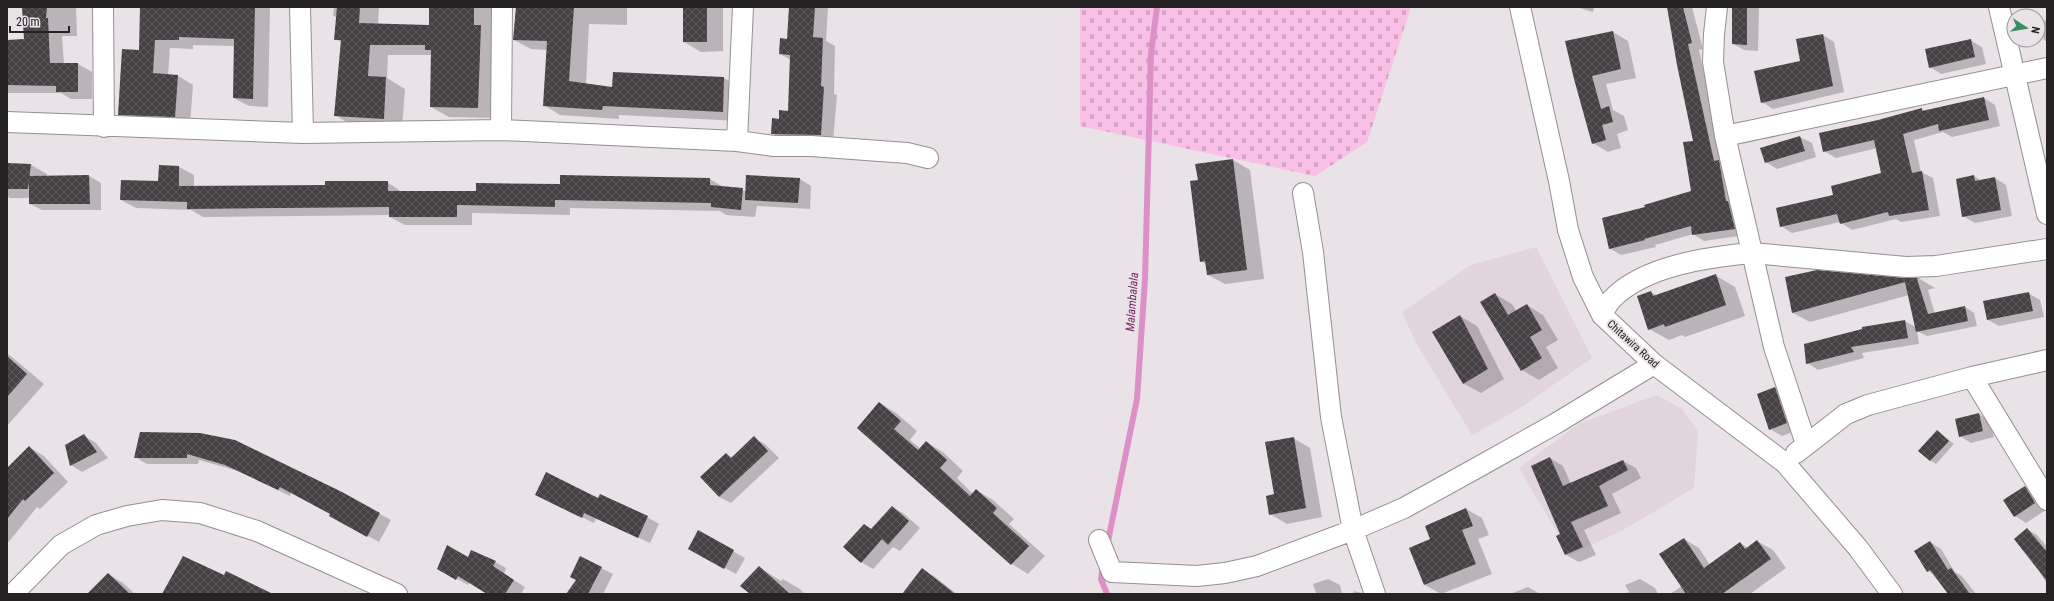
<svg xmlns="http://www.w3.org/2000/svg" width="2054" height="601" font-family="'Roboto Condensed',sans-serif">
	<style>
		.built { fill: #e2d4dd }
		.cemetery { fill: url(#cemetery-stones) }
		.shadow { fill: #0003 }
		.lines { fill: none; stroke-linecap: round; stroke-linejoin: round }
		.stream { stroke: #dc90c7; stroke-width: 6 }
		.building { fill: url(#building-cross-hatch) }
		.minor-casing { stroke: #958e92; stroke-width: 22 }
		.minor { stroke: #fff; stroke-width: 20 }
		.labels { text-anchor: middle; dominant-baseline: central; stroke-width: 4; stroke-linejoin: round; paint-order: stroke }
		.street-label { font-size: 11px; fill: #252224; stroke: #e9e2e7 }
		.water-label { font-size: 12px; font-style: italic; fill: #751d64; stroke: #e9e2e7 }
	</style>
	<defs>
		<pattern id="cemetery-stones" width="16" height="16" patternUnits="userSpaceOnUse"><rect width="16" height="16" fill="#f8bfe7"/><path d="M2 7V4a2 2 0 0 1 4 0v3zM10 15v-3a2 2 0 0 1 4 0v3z" fill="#d4a4c6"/></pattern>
		<pattern id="building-cross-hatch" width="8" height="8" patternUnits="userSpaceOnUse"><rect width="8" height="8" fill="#464144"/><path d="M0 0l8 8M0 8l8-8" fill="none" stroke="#5e5a5c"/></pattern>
	</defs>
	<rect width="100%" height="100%" fill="#e9e2e7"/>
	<path class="built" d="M1536,247L1592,358L1517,410L1472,435L1416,343L1402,312L1471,265Z
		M1657,395L1682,409L1698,431L1694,488L1623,530L1570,555L1519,468L1580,423Z"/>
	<path class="cemetery" d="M1080,7H1411L1367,142L1315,176L1080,126Z"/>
	<path class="shadow" d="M23,7H76L77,36H62L64,64H78L92,72V99H71L61,93H7V41L25,40Z
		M139,7H197L200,9L236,10V7H270L268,107L249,106L234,98L235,46L193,45V49L170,48L168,75L178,76L193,85L190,125L134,123L119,114L140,51L141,10Z
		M334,7H379L378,24L430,26V7H493L497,118L449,117L431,107L432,55H388L387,78L405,89L402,129L353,126L335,115L341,42L335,39L337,18L333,15Z
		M516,7H627V25L589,24L586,84L613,88V73L724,78L740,88L739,121L619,115V119L560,115L544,105L547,50L531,49L514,40Z
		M684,7H723V51L701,52L684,42Z
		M790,7H828L826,41L835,46L834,94L837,95L833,142L785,141L772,133L779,120L789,112L791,60L780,54L788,40Z
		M1576,7H1594L1593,12Z
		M1668,7H1692L1703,49L1699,50L1724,164L1746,235L1704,241L1693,234L1655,245L1656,247L1621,255L1609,248L1646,208L1693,192L1695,142Z
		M1733,7H1759L1758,51L1744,50L1733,44Z
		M2047,20V42L2044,40L2040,22Z
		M1613,32L1628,41L1636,78L1606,84L1613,110L1624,116L1628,130L1617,134L1621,148L1608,152L1593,143L1575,79Z
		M1823,35L1834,42L1844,92L1773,109L1762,102L1801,62Z
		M1970,40L1982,47L1986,64L1941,74L1930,67Z
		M1984,98L1995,105L2000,126L1952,137L1943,132L1914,140L1921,172L1933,178L1940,216L1901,222L1896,219L1852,230L1840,222L1792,233L1781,226L1834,195L1882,174L1877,148L1836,158L1824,151L1878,121L1921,109L1925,111Z
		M1800,137L1812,143L1816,157L1777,169L1766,162Z
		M1233,160L1250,170L1264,279L1225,284L1208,275L1206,264L1201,261L1199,181Z
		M7,164L31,165L47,174L46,177L89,176L101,183V210H42L30,204V198H10L7,196Z
		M159,166L179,167L194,175V187L326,186L387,182L402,192H477L561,185L710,179L723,187L746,191L800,179L811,186L810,209L757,206L755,217L726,215L720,211L570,208V215L472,213V225H405L390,217V215L203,217L191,210L136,208L121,200L159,182Z
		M1974,176L1982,181L1995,178L2006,185L2012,216L1975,223L1963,216Z
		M1715,275L1735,287L1745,316L1685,337L1682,335L1669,340L1649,329L1651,292L1658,296Z
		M1786,278L1920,279L1935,288L1928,290L1935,314L1965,307L1974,313L1977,326L1927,336L1917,331L1919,344L1862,353L1864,358L1818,370L1807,363L1905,321L1917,328L1909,295L1810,322L1793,313Z
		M2028,293L2040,300L2044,317L1999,326L1988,320Z
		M1495,294L1512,304L1517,312L1527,305L1543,315L1558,340L1546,347L1558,368L1539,380L1522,370Z
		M1460,316L1477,326L1504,379L1481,393L1464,384L1433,332Z
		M7,353L44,384L7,426Z
		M1775,388L1786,395L1798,430L1782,436L1770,429Z
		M880,403L896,413L917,431L910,440L921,449L926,442L943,452L963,471L957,478L973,494L976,490L993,500L1014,519L1009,524L1045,556L1028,574L1012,564L858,427Z
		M1979,414L1990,421L1994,437L1971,443L1960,436Z
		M1938,431L1954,444L1936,464L1930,460Z
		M140,433L380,514L391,520L379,542L342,522L332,514L291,493L290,496L238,471L199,460L198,464H147L135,457Z
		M84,436L95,442L108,458L82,472L71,465Z
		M754,438L765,444L779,458L731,503L719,497L726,454L733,458Z
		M1293,438L1310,448L1322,517L1287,524L1270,514Z
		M29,447L44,456L68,482L40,509L37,507L7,544V469Z
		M1550,458L1563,466L1571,484L1623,461L1636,468L1641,478L1612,494L1621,513L1584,530L1596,555L1579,562L1566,555Z
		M2025,487L2037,494L2046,510L2026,523L2015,516Z
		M598,499L647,517L659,524L650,543L596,518L594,523L547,501Z
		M892,507L903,513L920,528L900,551L893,547L873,569L861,562L864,525L872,529Z
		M1466,509L1482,518L1489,535L1478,539L1492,574L1441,594L1425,585L1431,540Z
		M2027,529L2037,535L2047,547V584L2039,571H2040Z
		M699,532L745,558L736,574L689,548Z
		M1684,539L1699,548L1710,565L1740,543L1748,548L1757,541L1773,550L1786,568L1750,594H1670L1682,586Z
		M1930,542L1941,549L1955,572L1962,576L1976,594H1949L1935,575L1928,571Z
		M469,559L495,562L506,568L504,574L525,587L521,594H489L470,582L468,585L438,568Z
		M759,567L781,581L783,579L800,589L805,594H751Z
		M601,568L613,574L603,594H568Z
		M923,570L934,576L957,594H914Z
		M108,574L123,583L135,594H92Z
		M1328,579L1340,585L1342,594H1313L1316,593L1313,584Z
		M1640,579L1655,588L1658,594H1624L1629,592L1625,585Z
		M1528,587L1540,594H1510Z
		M1354,591L1362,593L1363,594H1353Z"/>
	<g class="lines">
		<path class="stream" d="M1107,546L1137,399L1145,279L1151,54L1157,7
			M1103,567L1101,579L1107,594"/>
	</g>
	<path class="building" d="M22,7H47L46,18H48L50,63H78V92H56V86L7,85V40L24,39Z
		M140,7L235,8V7H255L253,99L233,98L234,39L179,37V40H155L153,73L178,75L175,117L118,115L122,49L139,50Z
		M337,7H360L359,23L429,25V7H474V25H481L478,108L430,107L431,50H425V45H370L368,76L386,77L384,119L334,116L341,40H334Z
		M516,7H574L569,81L612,87L613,72L724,77L723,112L603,106L602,110L543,106L547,41L513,40Z
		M683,7H707V42H683Z
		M789,7H815L813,37L823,38L821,86L824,87L821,135L771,134L772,118L779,119V110L788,111L790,55L779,54L780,38L787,39Z
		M1667,7H1683L1692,43L1688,44L1714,161L1719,160L1726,201H1728L1735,229L1692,235L1691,226L1644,239L1645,240L1609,249L1602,218L1645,207L1644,205L1691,191L1683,142L1693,141L1677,65Z
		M1732,7H1747V45L1732,44Z
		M1613,31L1621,69L1592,76L1601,109L1609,106L1613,122L1602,125L1606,140L1592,144L1574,79L1565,41Z
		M1823,34L1833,86L1761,103L1754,71L1800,61L1796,39Z
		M1971,39L1975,57L1929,68L1925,49Z
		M1984,97L1989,120L1939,131L1938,124L1903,134L1912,173L1922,171L1929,210L1889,216L1888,212L1840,224L1837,214L1780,227L1776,208L1833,195L1831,186L1881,173L1874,140L1823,152L1819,133L1878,120L1922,108V111Z
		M1800,136L1805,151L1765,163L1760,148Z
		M1233,159L1247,270L1207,275L1205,261L1200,262L1190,181L1198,180L1195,164Z
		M7,163L31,164L28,189H7Z
		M159,165L179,166V186L325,185V181H388V191H476V183L560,184V175L710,178V185L743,188L741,210L711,207V203L555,200V207L457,205V217H389V207L187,209V202L120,200L121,180L158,181Z
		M89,175L90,204H29V176Z
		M746,175L800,178L798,203L745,200Z
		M1974,175L1975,181L1995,177L2001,210L1962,217L1956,179Z
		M1817,270L1905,278H1920L1792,313L1785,277Z
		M1716,274L1726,305L1665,327L1664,324L1648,330L1637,296L1651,291L1653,296Z
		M1917,279L1928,314L1965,306L1968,321L1916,332L1905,282Z
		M2029,292L2033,311L1987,320L1983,301Z
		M1495,293L1508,315L1527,304L1542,330L1530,337L1542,358L1521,371L1480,302Z
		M1460,315L1488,369L1463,384L1432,332Z
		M1905,320L1908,338L1851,347L1854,352L1806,364L1804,344L1862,329V327Z
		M7,356L27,374L7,397Z
		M1775,387L1787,423L1769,430L1757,394Z
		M879,402L901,421L894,429L918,450L926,441L947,460L940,468L970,496L976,489L997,508L993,513L1029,546L1011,565L857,428Z
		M1979,413L1983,431L1959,437L1955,419Z
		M1937,430L1949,441L1930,461L1918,451Z
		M140,432L200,433L235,440L342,492L380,513L367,537L329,516L330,514L280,487L278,490L225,465L187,454V458H134Z
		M84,434L97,452L70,466L65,445Z
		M754,436L768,451L719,497L700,477L726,453L731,458Z
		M1294,437L1306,508L1269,515L1266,496L1274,494L1265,442Z
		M29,446L54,473L25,501L23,499L7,519V468Z
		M1550,457L1563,486L1623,460L1628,470L1599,486L1608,506L1571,522L1583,547L1565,555L1556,536L1560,534L1531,466Z
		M546,472L598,498L600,494L648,516L638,538L584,513L582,518L535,495Z
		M2025,486L2035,503L2014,517L2003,500Z
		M892,506L909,521L888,545L882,539L861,563L843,547L864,524L871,529Z
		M1466,508L1473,526L1462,530L1476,564L1424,585L1409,548L1430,539L1425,526Z
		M2027,528L2047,552V581L2014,539Z
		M698,530L734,550L724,569L688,549Z
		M1684,538L1704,568L1740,542L1745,549L1757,540L1771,559L1722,594H1686L1659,554Z
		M1930,541L1948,570L1951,568L1970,594H1948L1930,570L1927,572L1914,551Z
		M447,545L468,557L471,550L496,561L493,566L514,580L505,594H487L458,576L456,580L437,569Z
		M183,556L224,575L226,571L273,594H162Z
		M580,556L602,567L588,594H566L576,580L570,577Z
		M759,566L790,594H750L740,586Z
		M922,568L955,594H902Z
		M108,573L130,594H87Z"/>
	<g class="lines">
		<g class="minor-casing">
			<path id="minor" d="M103,7L104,127
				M300,7L303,133
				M1520,7L1559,181L1568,230L1583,277L1602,315L1654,364L1785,463L1858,548L1892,594
				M1717,7L1714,34L1713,62L1725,136L1774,347L1806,444
				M1999,7L2047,214
				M7,122L303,133L501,130L737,141L774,146H811L907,153L928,158
				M501,130L502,7
				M1725,136L2047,68
				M737,141L743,7
				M1303,193L1313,252L1331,417L1353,530L1375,594
				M1602,315C1605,310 1607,304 1612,299C1644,266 1707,257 1752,253L1906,267L1936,266L2047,249
				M1972,377L2047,500
				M1796,453L1846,414L1868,405L1972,377L2047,360
				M1099,540L1112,572L1197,576L1225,573L1257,566L1353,530L1404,508L1473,470L1555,424L1654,364
				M13,594L61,545L96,525L127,516L162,510L200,513L257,531L397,594"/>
		</g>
		<use href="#minor" class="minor"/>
	</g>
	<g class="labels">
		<g class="street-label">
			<text transform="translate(1633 344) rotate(42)">Chitawira Road</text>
		</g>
		<g class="water-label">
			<text transform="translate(1132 302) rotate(-86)">Malambalala</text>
		</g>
	</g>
	<rect width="2054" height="601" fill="none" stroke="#252224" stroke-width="16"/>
	<g transform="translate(2026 28) rotate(102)"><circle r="19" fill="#e9e2e7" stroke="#9b9599"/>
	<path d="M0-3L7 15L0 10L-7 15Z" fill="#3a8f62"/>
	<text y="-6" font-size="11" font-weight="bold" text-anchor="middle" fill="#252224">N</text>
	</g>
	<path d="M10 26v6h59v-6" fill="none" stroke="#252224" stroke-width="2"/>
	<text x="16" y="26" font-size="12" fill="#252224" stroke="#e9e2e7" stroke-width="3" paint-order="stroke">20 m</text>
</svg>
